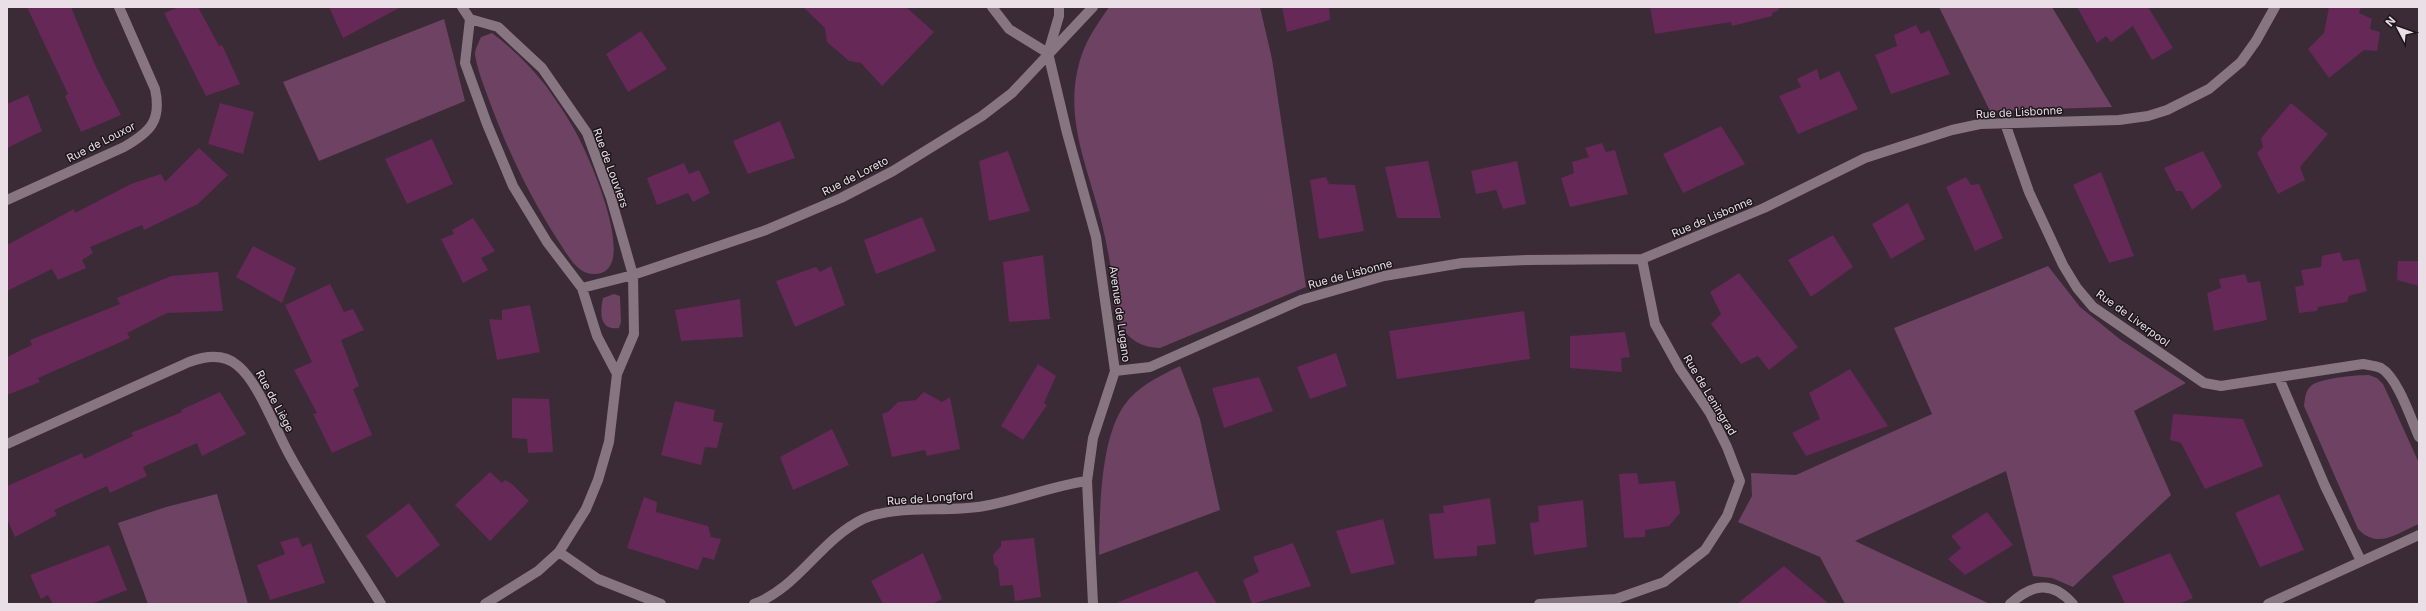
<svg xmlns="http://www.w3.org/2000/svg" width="2426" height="611" font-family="Inter,sans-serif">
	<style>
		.green { fill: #6e4263 }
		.building { fill: #652857 }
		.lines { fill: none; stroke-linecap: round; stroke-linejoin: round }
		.minor { stroke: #887582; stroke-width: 10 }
		.labels { text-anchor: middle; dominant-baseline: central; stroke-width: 3; stroke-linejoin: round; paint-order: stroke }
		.street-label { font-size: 11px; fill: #eadfe6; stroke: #1d161b }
	</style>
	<rect width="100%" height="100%" fill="#3b2b36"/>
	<path class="green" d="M1109,7H1260L1272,59L1306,287L1160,348C1141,348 1128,339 1119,323C1114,290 1110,256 1102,224C1088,166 1061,115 1082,54C1088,37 1099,22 1109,7Z
		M1939,7H2052L2112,107L1990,111Z
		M444,19L465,101L319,161L283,82Z
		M492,33C513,49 530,66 546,86C556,100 566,115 574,129C587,151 637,262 601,273C595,275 586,274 581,270C571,263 564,249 557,239C529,195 507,149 489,100C484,86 477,69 475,54C475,49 479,42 481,37Z
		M2048,266L2080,307L2121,340L2186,383L2134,411L2171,495L2073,587L2052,578L2033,576L2006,471L1855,541L1990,604H1845L1820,557L1738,522L1752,496L1751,473L1796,475L1932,414L1894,328Z
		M614,294L620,296L621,322L619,328C599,331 600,312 603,298Z
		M1180,366L1200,419L1220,510L1099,555C1100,511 1099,431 1130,398C1144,383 1162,375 1180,366Z
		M2369,375L2377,378L2383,384L2419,463V524C2397,533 2378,550 2358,529L2304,406C2305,399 2305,391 2311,386C2319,378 2357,375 2369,375Z
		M217,494L248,604H148L118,523L166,507Z"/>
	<path class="building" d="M27,7H71L96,67L121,115L81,132L65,96L68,94Z
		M179,7H198L219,46L222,45L240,84L206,96L164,13Z
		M329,7H401L343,38Z
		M803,7H906L934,32L882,86L861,63L849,61L827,42L825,28Z
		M1282,7H1329L1330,20L1287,32Z
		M1650,7H1779V10L1772,13V16L1732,26L1731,22L1655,34Z
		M2077,7H2148L2173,48L2152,60L2133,26L2111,42L2106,36L2097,43Z
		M2329,7H2361L2359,13L2372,19L2370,29L2380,32L2377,51L2364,50L2329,78L2308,49L2324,33Z
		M1916,25L1921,34L1929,30L1950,74L1891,94L1875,55L1897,46L1894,35Z
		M641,31L667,69L628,92L606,54Z
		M1817,69L1820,80L1839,71L1858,109L1798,134L1779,96L1801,87L1797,79Z
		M28,95L42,131L7,148V104Z
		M220,103L254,112L243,154L208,144Z
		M2291,103L2328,134L2300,167L2305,180L2278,194L2257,153L2263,147L2261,138Z
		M780,121L795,158L748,174L733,141Z
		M1721,126L1745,164L1683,193L1663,154Z
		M432,139L453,184L407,204L385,159Z
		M1602,143L1606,152L1615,150L1628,194L1570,207L1561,178L1574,173L1572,162L1589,157L1585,148Z
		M199,148L228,175L198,204L144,230L142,225L90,247L93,253L82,260L86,268L58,280L52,269L7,291V245L74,209L75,213L131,184L161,174L165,182Z
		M1008,151L1030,211L989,221L979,161Z
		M2203,151L2222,187L2192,210L2182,191H2176L2164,168Z
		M1428,161L1441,218H1397L1385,167Z
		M1517,161L1526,204L1503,209L1496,190L1476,194L1471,171Z
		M684,163L689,174L699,170L710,193L693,202L688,193L657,205L647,178Z
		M2101,172L2134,256L2109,263L2073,185Z
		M1326,177L1329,184L1355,185L1364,231L1319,239L1310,180Z
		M1966,177L1971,185L1979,184L2003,238L1975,251L1946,187Z
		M1908,203L1925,239L1891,259L1872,224Z
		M922,217L936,251L876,274L864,240Z
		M473,218L495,251L481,258L488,270L463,283L441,239L454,234L452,230Z
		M1833,235L1853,267L1811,297L1788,260Z
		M253,246L296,268L282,303L236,277Z
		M2340,252L2343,261L2359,259L2367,291L2349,296L2347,302L2318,307L2317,311L2299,313L2295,287L2304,285L2301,270L2321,267L2322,256Z
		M1043,255L1050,319L1009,322L1003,262Z
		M2398,261H2419V286L2397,280Z
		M831,266L845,305L795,327L776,281L816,267L820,272Z
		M218,272L223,311L167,313L127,333L130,338L38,378L40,382L7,395V357L32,345L30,340L120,304L117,298L171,276Z
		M1739,273L1798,347L1769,370L1758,356L1741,364L1711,324L1721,314L1710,292Z
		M2245,274L2248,283L2260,281L2267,320L2214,331L2207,293L2221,288L2219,279Z
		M330,284L344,312L353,309L364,330L341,340L359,386L353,389L372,435L332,453L313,414L317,413L294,370L312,362L285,305Z
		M740,299L743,337L681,341L675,310Z
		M530,305L540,352L497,360L489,319L502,320V310Z
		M1524,311L1530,359L1397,379L1389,331Z
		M1625,332L1630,357L1621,358L1622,372L1570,368V336Z
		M1336,353L1347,386L1310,399L1297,367Z
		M1038,364L1056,376L1044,403L1047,405L1023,440L1001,426Z
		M1850,369L1888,426L1806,456L1792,433L1820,419L1809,393Z
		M1259,377L1273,411L1224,428L1212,388Z
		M220,392L246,434L202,456L197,443L143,467L147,476L110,493L107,486L54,510L57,515L15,537L7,519V486L82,453L84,459L133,436L131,433L182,412L181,410Z
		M924,392L942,402L950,397L960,449L927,456L925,450L892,457L882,414L888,412L898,402L916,400Z
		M512,398L549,399L553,452L528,453L527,439L512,438Z
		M675,401L715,410L713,421L723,423L717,448L705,447L701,465L661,455Z
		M2173,414L2243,419L2263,466L2205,489L2181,443L2170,440Z
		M832,429L849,465L793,490L780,457Z
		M490,472L502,483L505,480L512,484L529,501L490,541L455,505Z
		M1637,473L1639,484L1675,481L1680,513L1669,526L1645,530V537L1624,538L1619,474Z
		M2279,494L2304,550L2260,567L2235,513Z
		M644,497L657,502L656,512L708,526L711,537L721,539L714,560L703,557L698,570L627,548Z
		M1490,498L1496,544L1477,546V556L1434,559L1429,514L1444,513L1443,506Z
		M1583,500L1587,547L1534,555L1530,523L1539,522L1538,506Z
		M409,503L440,545L397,578L366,536Z
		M1987,512L2013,545L1965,575L1948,559L1961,548L1951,536Z
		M1383,519L1395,564L1351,574L1336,531Z
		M298,537L302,547L311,543L325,583L270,600L257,565L285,554L280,542Z
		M1034,538L1041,597L1015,601L1013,585L1000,586L998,568L994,564L993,555L1001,546V541Z
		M1293,543L1311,586L1252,604L1243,580L1259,572L1253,557Z
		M109,545L127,590L91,604H53L48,595L41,599L30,575Z
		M923,553L942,599L932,604H883L871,581Z
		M2170,553L2193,598L2179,604H2125L2112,576Z
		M1784,566L1829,604H1737Z
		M1197,571L1217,604H1116V603Z"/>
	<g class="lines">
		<path class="minor" d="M462,7L470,19L465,63L487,124L513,186L547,242L582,288L597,336L617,374
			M992,7L1009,29L1048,53
			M1059,7V16L1048,53L1067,133L1096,237L1115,371L1093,438L1087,481L1093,604
			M470,19L498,27L542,68L587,133L611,198L633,275L634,334L617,374L609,442L598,480L586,509L559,552L538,571L485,604
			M2005,123L2029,192L2063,265L2077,288L2093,307L2204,383L2221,386L2363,364C2368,365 2376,366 2381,368C2398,378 2411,419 2419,437
			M7,200L124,147C150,132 162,121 155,89L119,7
			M582,288L633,275L766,230L841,198L893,171L982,116L1012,93L1093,7
			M1115,371L1150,367L1301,300L1384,276L1462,263L1527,260L1642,259L1764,208L1865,158L1952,130L1980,124L2119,120L2148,116L2167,110L2209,89L2241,62L2256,41L2275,7
			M2279,378L2325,486L2361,561
			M7,444L189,362C205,356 223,353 237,365C258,381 275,429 289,454C317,505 350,554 381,604
			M559,552L598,579L661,604
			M754,604C799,587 819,541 863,519C895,504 947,513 984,506C1019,500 1051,486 1087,481
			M1539,604L1616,599L1664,582L1705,550L1727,516L1740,481L1727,447L1710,413L1680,369L1655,324L1642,259
			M2010,604C2032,584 2052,580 2073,604
			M2268,604L2419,535"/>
	</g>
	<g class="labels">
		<g class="street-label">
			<text transform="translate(2019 112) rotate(-3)">Rue de Lisbonne</text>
			<text transform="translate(101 142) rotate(-27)">Rue de Louxor</text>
			<text transform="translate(611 168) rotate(70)">Rue de Louviers</text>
			<text transform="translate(855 176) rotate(-27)">Rue de Loreto</text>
			<text transform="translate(1712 217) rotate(-23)">Rue de Lisbonne</text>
			<text transform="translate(1350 274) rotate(-15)">Rue de Lisbonne</text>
			<text transform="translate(1120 314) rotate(82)">Avenue de Lugano</text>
			<text transform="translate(2133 318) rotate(36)">Rue de Liverpool</text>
			<text transform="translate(1710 395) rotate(59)">Rue de Leningrad</text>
			<text transform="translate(275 401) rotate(62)">Rue de Liège</text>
			<text transform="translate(930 498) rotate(-4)">Rue de Longford</text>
		</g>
	</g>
	<rect width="2426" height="611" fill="none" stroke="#eadfe6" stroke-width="16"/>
	<g transform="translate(2398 28) rotate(311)" stroke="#1d161b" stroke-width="3" paint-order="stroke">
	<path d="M0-3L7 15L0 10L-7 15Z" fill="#eadfe6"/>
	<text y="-6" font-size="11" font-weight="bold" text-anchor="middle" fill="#eadfe6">N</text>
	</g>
</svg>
